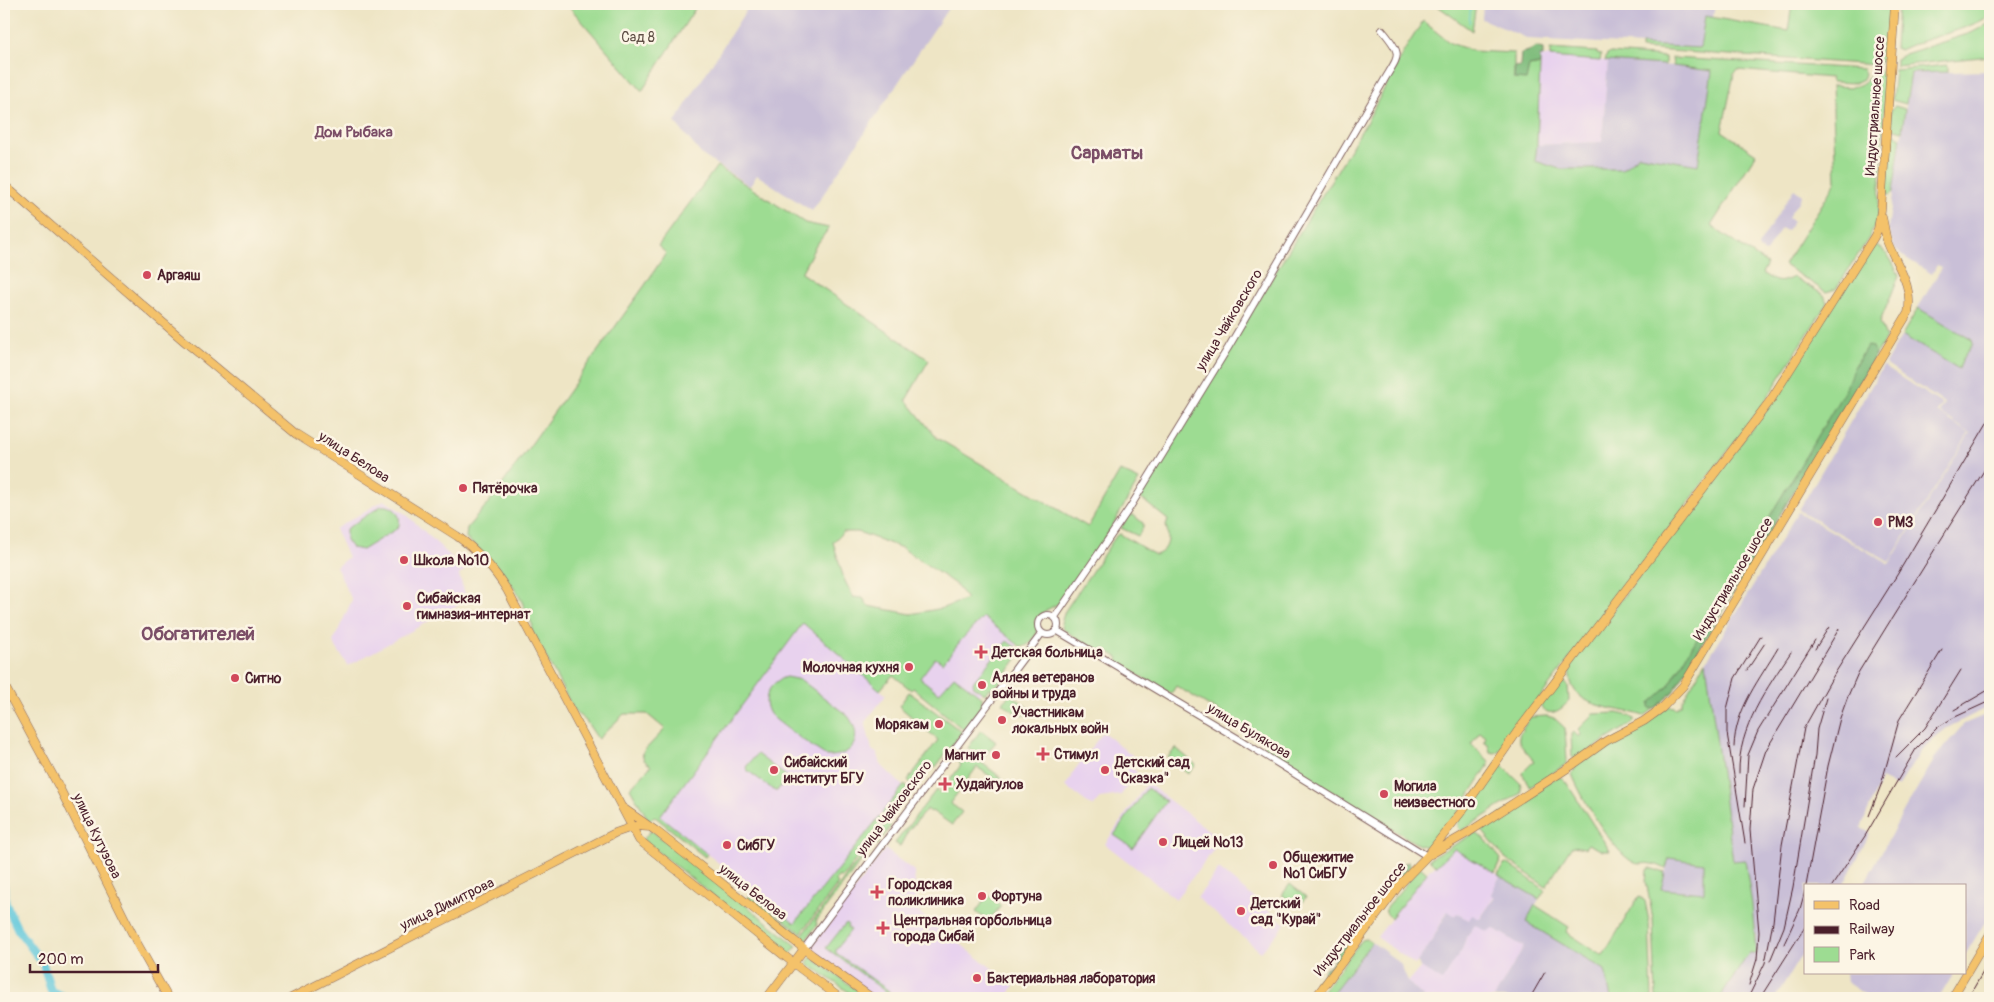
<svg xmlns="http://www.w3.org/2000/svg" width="1994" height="1002" font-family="Pangolin,sans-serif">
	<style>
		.built { fill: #e8d2ee }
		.industrial { fill: #c9bfd7 }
		.green { fill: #9ddc92; stroke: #747e5e; fill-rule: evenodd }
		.forest { fill: #7ebc7c; stroke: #646e54 }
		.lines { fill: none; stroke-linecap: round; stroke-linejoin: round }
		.stream { stroke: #60c8db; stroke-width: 1 }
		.river { stroke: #60c8db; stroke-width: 8 }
		.minor-casing { stroke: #836461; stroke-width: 8 }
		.major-casing { stroke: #836461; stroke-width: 9 }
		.minor { stroke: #fff; stroke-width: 6 }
		.major { stroke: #f4c26a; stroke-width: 8 }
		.rail { stroke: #4a1f2b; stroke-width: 1 }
		.poi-dot { fill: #d1495b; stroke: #fcf5e5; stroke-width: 2 }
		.labels { text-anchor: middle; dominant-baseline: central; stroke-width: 5; stroke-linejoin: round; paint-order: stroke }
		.park-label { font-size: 14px; fill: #5f4e45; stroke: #fcf5e5 }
		.street-label { font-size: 14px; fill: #4a1f2b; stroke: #fcf5e5 }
		.poi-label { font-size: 14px; font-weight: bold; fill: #4a1f2b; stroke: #fcf5e5; text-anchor: start }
		.neighbourhood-label { font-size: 15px; font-weight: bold; fill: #7b4e67; stroke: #fcf5e5 }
		.district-label { font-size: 19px; font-weight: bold; fill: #7b4e67; stroke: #fcf5e5 }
	</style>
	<rect width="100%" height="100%" fill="#fcf5e5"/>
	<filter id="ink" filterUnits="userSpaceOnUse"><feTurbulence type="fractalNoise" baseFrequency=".02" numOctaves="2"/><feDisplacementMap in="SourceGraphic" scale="10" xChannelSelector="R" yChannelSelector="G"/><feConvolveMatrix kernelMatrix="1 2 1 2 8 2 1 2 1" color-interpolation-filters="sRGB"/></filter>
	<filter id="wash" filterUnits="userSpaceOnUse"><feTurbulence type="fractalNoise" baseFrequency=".0096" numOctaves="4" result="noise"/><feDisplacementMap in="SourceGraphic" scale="20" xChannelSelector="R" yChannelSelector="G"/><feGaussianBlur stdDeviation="1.12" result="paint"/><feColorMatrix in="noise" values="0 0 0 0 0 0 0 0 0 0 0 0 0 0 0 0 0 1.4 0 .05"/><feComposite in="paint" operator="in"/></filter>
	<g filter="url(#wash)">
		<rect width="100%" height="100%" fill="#eee5c5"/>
		<path class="built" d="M1540,56L1608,61L1602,142L1537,145Z
			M384,500L407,515L465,570L459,575L467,600L348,666L333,642L352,600L336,567L348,557L335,529Z
			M977,603L1030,628L958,723L912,688Z
			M803,623L886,695L865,722L872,750L878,754L881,765L903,786L843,864L795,923L659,816Z
			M1103,732L1133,756L1132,768L1137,772L1121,795L1100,798L1093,807L1065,786L1072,777L1071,775Z
			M1147,783L1221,840L1176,899L1105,844Z
			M1454,848L1500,876L1491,894L1495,896L1480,919L1469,920L1457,914L1455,916L1447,912L1429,946L1415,965L1377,937L1430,869H1432Z
			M885,849L914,871L917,911L1014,985L1007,998H876L814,952L812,946Z
			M1219,869L1285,924L1261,952L1197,898Z
			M1475,925L1493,928L1524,947L1494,998H1424L1408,982L1421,967L1442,980L1462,950L1466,937Z"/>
		<path class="industrial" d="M750,4H951L812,211L757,175L750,186L702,155L675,122Z
			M1483,4H1715L1713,18L1705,17L1700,48L1529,39L1482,19Z
			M1608,61L1673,66L1712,71L1698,165L1639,155L1622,169H1560L1535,161L1537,145L1602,142Z
			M1990,71V706L1947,728L1933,739L1921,751L1898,787L1881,779L1861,828L1870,833L1843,886H1805V949L1775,998H1720L1749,953L1756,938L1745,860L1733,862L1706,662L1798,512L1889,564L1970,433L1939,412L1944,403L1885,364L1942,267L1937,265L1932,274L1901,255L1893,245L1888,228L1911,73Z
			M1794,189L1802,195L1788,218L1793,221L1787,231L1781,228L1766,252L1759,249L1758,246Z
			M1883,366L1942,404L1937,412L1969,433L1889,562L1799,510Z
			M1990,713V914L1965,955V886H1863L1905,809L1937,755L1964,724Z
			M1669,858L1704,863V893L1661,889Z
			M1500,876L1539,899L1527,922L1606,970L1611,998H1494L1524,947L1493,928L1487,932L1475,925L1466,937L1462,950L1442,981L1421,967L1417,962L1429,946L1448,911L1455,916L1457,914L1469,920L1472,915L1480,919L1495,897L1491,894Z
			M1372,942L1400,963L1408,982L1424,998H1332L1329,996Z
			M1845,973H1954L1939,998H1870L1846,982Z"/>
		<path class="green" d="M567,4H698L642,91Z
			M1435,4H1476L1472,31Z
			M1792,4H1890L1887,54L1883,60L1877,65L1641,49V45L1700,48L1705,16L1788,31Z
			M1898,4H1990V16C1963,32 1929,36 1900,50L1895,48Z
			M1423,21L1450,43L1473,51L1514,53V79L1529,66L1540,64L1537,145L1535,161L1560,169H1622L1639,155L1698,165L1712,71L1673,66L1672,58L1863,69L1865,74L1863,79L1855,83L1832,82L1831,78L1738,70L1734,74L1722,131L1756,154L1711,226L1767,264L1762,273C1777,283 1778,284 1794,277L1824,295L1827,303L1762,406L1500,750L1495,753L1490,752L1488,744L1484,741L1486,737L1480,732L1471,744L1489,761L1488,766C1470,793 1452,827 1426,847L1417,844L1376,819L1264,749L1265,739L1176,686L1171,694L1117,663L1119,658L1104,649L1099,652L1063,629L1061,623L1065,611L1116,536L1120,534L1155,555C1169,551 1170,538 1166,526L1168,520L1139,497L1366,123L1404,51Z
			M1990,23V56L1896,66V59L1905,54L1971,33Z
			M1550,49L1597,52V54L1601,55L1600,61L1550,57Z
			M1611,53L1665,57V65L1605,61L1607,54Z
			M1948,65V72L1911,73L1906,104L1892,100L1895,70Z
			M1879,70L1886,78V85L1878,218L1870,236L1836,289L1826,292L1784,265L1836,182L1832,86C1857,87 1858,90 1875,71Z
			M1895,106L1905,109L1902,131L1892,128L1890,124L1891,109Z
			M1893,133L1901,137L1893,192L1890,195L1886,194L1889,135Z
			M717,166L805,223L829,228L815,247L801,273L929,360L906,400L937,438L1088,527L1120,471L1139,480L1101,545L1064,599C1055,608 1042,609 1035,621C1035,624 1037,626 1037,629C1038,637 1028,647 1021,647L983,617L962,639L943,663L935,658L920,678L939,693L954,676L982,697V705L964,730L913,688L911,690L893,675L880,690L803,623L660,816L707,854L705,857L654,816L649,821L630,788L651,766L644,760L642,753L665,729L647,714H624L598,739L586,721L575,712L531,629L533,626L530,620L527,618C523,588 487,557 466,538L467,528L494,496L645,285L666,253L658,246ZM843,532H858L902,548L955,584L967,599L943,608L911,614L868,606L863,598L853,597L844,579L833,542Z
			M1877,245C1888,252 1894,265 1899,276L1880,322L1886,338L1693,660L1661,704L1644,716C1616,706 1565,711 1570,666L1770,405L1867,250Z
			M1918,308L1972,340L1973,344L1964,356L1959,369L1902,335Z
			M381,506C394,504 403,516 398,528L362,550L352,548L346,540V529Z
			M1129,515H1133L1143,523V528L1138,536L1121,528Z
			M1007,641L1017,648L1014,655L1017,659L994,690L989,688L985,694L974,687L973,682Z
			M1706,662L1733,861L1745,860L1752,904L1756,953H1749L1720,998H1656L1653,919L1646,881L1647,870L1650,868L1665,873L1661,889L1704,893V863L1669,858L1666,869C1662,867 1656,864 1652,864C1645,862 1639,866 1633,862C1613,852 1580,795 1572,774L1577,764L1670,706L1677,708L1682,704V701Z
			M786,677L801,680L848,716C864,737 854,757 827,756C819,752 774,720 770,714C760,698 771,681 786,677Z
			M1563,680L1568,686L1569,701C1561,710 1548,720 1540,704L1558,681Z
			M909,692L962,732L935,768L931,766L915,788L908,780L938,740L899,706Z
			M1010,693L1038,716L1017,714L1003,703Z
			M1617,713L1630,716L1634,719V722L1576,759L1572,757L1571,734L1573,732L1579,737L1581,735L1578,730L1594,714Z
			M1547,716L1554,718L1565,728L1567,761L1565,765L1530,787L1522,773L1534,761C1515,738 1514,743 1530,717Z
			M981,730L996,742L986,754L980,757L968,748Z
			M1176,748L1196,765L1188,774L1168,757Z
			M966,751L1003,779L1000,783L977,767L950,803L962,812L952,825L932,811L931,812L927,809L908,831L900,846L895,843L936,790L939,793L942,789L945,791L952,782L950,780L961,765L958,761Z
			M757,754L786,776V779L777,791H775L747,770L746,767Z
			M1500,763L1521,784V793L1461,831L1458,827V820L1497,764Z
			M1557,777L1562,778L1566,782L1610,851H1603L1588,844L1585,848L1572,846L1546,887L1504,857L1480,828Z
			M905,784L908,788L904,794L905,795L887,818L882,813Z
			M1147,788L1166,801L1133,848L1114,835Z
			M880,816L885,821L842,878L839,876L835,881L838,884L801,933L751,893L753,890L795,923Z
			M887,822L891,826L877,845H873L816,921L817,925L806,940L802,935Z
			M651,830L797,946L789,956L643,840Z
			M1475,833L1485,839L1501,859L1495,873L1454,849L1436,866L1429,859Z
			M1507,863L1545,890L1539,899L1498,875L1504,864Z
			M1420,867L1427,873L1391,918L1386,913L1385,909Z
			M1290,884L1306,897L1298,908L1282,895Z
			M750,895L796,931L800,935L796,939L747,899Z
			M988,895L1001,906L988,921L976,912Z
			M1639,896L1645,901L1649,921L1652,998H1611L1605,970L1526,922L1535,905L1569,927L1566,932L1602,955L1604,954Z
			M846,923L848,925L847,927L851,930L836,949V953L889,991V994L826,948Z
			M1366,939L1372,942L1330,996L1328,998H1317L1362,940Z
			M811,957L868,998H857L807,963Z"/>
		<path class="forest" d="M1536,47L1543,49V56H1540V64L1529,66L1526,80L1514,79L1515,67L1520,66L1521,53L1529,51Z
			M1867,346L1872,347L1876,354L1693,660L1673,692L1654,709L1650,708V703L1668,687L1845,390L1853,369Z
			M1409,862L1411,866L1375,912L1367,914L1364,911L1365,909L1368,910L1370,903L1393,873H1397L1403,868L1404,863Z
			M1361,928V931L1320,984L1317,985L1315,983L1316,981L1323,975L1325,969C1334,966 1333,958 1338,951C1344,943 1352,932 1361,928Z"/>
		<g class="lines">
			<path class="stream" d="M1469,23L1471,4"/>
			<path class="river" d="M4,887L6,904L18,930L43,964L51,991L68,998"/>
		</g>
	</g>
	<g filter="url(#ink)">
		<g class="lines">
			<g class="minor-casing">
				<path id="minor" d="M1038 625a10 10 0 1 1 20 0a10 10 0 1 1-20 0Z
					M1055,617L1129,509L1228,348L1382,84C1398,55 1405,57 1382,30
					M1056,630L1242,741L1427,856
					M804,949L1042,633"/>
			</g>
			<g class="major-casing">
				<path id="major" d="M4,185L183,340L296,434L457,536C478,551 494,569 507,590L639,840L801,969L840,998
					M4,685L58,785L137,943L168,998
					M623,808L656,831L812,955L872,998
					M1431,854L1469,832L1571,766L1606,741L1644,721L1662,708L1683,686L1908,313C1914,285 1896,265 1887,241C1885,233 1884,225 1882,217
					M291,998L615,833L635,826L650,827
					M767,998L804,949
					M1315,998L1400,884L1427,856L1462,811L1517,732L1770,401L1874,237L1878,229L1881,210L1895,4
					M1952,998L1990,934"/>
			</g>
			<use href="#minor" class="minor"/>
			<use href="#major" class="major"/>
			<path class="rail" d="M1815,649L1829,627
				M1747,670L1765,643
				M1954,710L1990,689
				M1734,747C1735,709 1760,679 1778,648
				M1896,757L1925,728L1961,670
				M1739,773C1738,728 1767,688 1791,652
				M1745,806L1748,755L1758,731L1815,640
				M1869,816L1881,785L1899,720L1942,650
				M1745,843L1727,733V709L1735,678L1761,636
				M1806,886L1828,766L1840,718L1848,696L1858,673L1887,626L1990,461
				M1832,886L1865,836L1916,749L1938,727L1953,718L1990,701
				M1784,944L1800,909L1805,891
				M1770,961L1784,927L1793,887L1815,755L1817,729L1826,698
				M1749,985L1757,959L1759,932L1750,830L1753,789L1766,750L1839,629
				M1530,998L1545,972
				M1748,998L1765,963L1773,922L1782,845L1804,728L1832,678L1897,575L1990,418
				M1760,998L1805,927
				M1968,998L1990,960"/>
		</g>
	</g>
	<g class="poi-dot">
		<circle cx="147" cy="275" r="5"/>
		<circle cx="463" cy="488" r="5"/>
		<circle cx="1878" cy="522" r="5"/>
		<circle cx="404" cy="560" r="5"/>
		<circle cx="407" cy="606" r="5"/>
		<path d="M978.5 644.5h5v5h5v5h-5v5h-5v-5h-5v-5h5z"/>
		<circle cx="909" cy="667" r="5"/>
		<circle cx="235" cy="678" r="5"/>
		<circle cx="982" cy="685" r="5"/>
		<circle cx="1002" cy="720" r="5"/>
		<circle cx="939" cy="724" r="5"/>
		<path d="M1040.5 746.5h5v5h5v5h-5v5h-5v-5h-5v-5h5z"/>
		<circle cx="996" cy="755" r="5"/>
		<circle cx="774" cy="770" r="5"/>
		<circle cx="1105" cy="770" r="5"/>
		<path d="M942.5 776.5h5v5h5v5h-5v5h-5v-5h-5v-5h5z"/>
		<circle cx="1384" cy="794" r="5"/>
		<circle cx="1163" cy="842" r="5"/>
		<circle cx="727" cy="845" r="5"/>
		<circle cx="1273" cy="865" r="5"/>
		<path d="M874.5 884.5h5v5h5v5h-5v5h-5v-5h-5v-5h5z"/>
		<circle cx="982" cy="896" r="5"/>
		<circle cx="1241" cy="911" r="5"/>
		<path d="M880.5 920.5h5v5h5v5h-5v5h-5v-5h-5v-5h5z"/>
		<circle cx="977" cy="978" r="5"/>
	</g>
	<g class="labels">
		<g class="park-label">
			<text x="638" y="37">Сад 8</text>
		</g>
		<g class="street-label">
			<text transform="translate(1875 106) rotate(-86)">Индустриальное шоссе</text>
			<text transform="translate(1229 320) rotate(-59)">улица Чайковского</text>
			<text transform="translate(354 457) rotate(33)">улица Белова</text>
			<text transform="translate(1733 579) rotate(-59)">Индустриальное шоссе</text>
			<text transform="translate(1249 731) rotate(31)">улица Булякова</text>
			<text transform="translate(894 808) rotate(-53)">улица Чайковского</text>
			<text transform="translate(97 836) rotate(64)">улица Кутузова</text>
			<text transform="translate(753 892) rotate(38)">улица Белова</text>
			<text transform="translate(447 904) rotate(-26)">улица Димитрова</text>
			<text transform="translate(1360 919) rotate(-52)">Индустриальное шоссе</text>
		</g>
		<g class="poi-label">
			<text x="157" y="275">Аргаяш</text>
			<text x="473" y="488">Пятёрочка</text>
			<text x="1888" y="522">РМЗ</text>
			<text x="414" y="560">Школа №10</text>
			<text x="417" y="598">Сибайская<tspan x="417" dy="16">гимназия-интернат</tspan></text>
			<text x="992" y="652">Детская больница</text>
			<text x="899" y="667" text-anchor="end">Молочная кухня</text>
			<text x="992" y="677">Аллея ветеранов<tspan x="992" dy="16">войны и труда</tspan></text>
			<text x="245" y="678">Ситно</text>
			<text x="1012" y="712">Участникам<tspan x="1012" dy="16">локальных войн</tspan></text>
			<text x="929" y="724" text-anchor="end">Морякам</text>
			<text x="1054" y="754">Стимул</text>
			<text x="986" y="755" text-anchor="end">Магнит</text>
			<text x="784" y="762">Сибайский<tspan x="784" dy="16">институт БГУ</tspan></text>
			<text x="1115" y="762">Детский сад<tspan x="1115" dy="16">"Сказка"</tspan></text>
			<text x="956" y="784">Худайгулов</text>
			<text x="1394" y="786">Могила<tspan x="1394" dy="16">неизвестного</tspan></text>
			<text x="1173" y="842">Лицей №13</text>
			<text x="737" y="845">СибГУ</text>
			<text x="1283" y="857">Общежитие<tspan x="1283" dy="16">№1 СиБГУ</tspan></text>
			<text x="888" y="884">Городская<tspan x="888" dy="16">поликлиника</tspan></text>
			<text x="992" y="896">Фортуна</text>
			<text x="1251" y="903">Детский<tspan x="1251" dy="16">сад "Курай"</tspan></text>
			<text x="894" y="920">Центральная горбольница<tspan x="894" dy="16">города Сибай</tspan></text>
			<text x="987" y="978">Бактериальная лаборатория</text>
		</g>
		<g class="neighbourhood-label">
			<text x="354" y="132">Дом Рыбака</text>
		</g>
		<g class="district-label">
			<text x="1107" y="153">Сарматы</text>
			<text x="198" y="634">Обогатителей</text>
		</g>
	</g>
	<rect width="1994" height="1002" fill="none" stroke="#fcf5e5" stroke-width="20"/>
	<rect x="1804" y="884" width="162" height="90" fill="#fcf5e5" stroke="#b59f9b"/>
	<rect x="1814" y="901" width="25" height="8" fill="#f4c26a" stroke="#b59f9b"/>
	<text x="1849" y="910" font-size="15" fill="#4a1f2b">Road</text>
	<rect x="1814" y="926" width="25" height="8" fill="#4a1f2b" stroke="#b59f9b"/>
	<text x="1849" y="934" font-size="15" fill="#4a1f2b">Railway</text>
	<rect x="1814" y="947" width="25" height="15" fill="#9ddc92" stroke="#b59f9b"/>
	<text x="1849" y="960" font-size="15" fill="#4a1f2b">Park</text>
	<path d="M30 964v8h128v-8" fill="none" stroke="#4a1f2b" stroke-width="2.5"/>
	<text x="38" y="964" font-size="15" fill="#4a1f2b" stroke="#fcf5e5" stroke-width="4" paint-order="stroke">200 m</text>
</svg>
